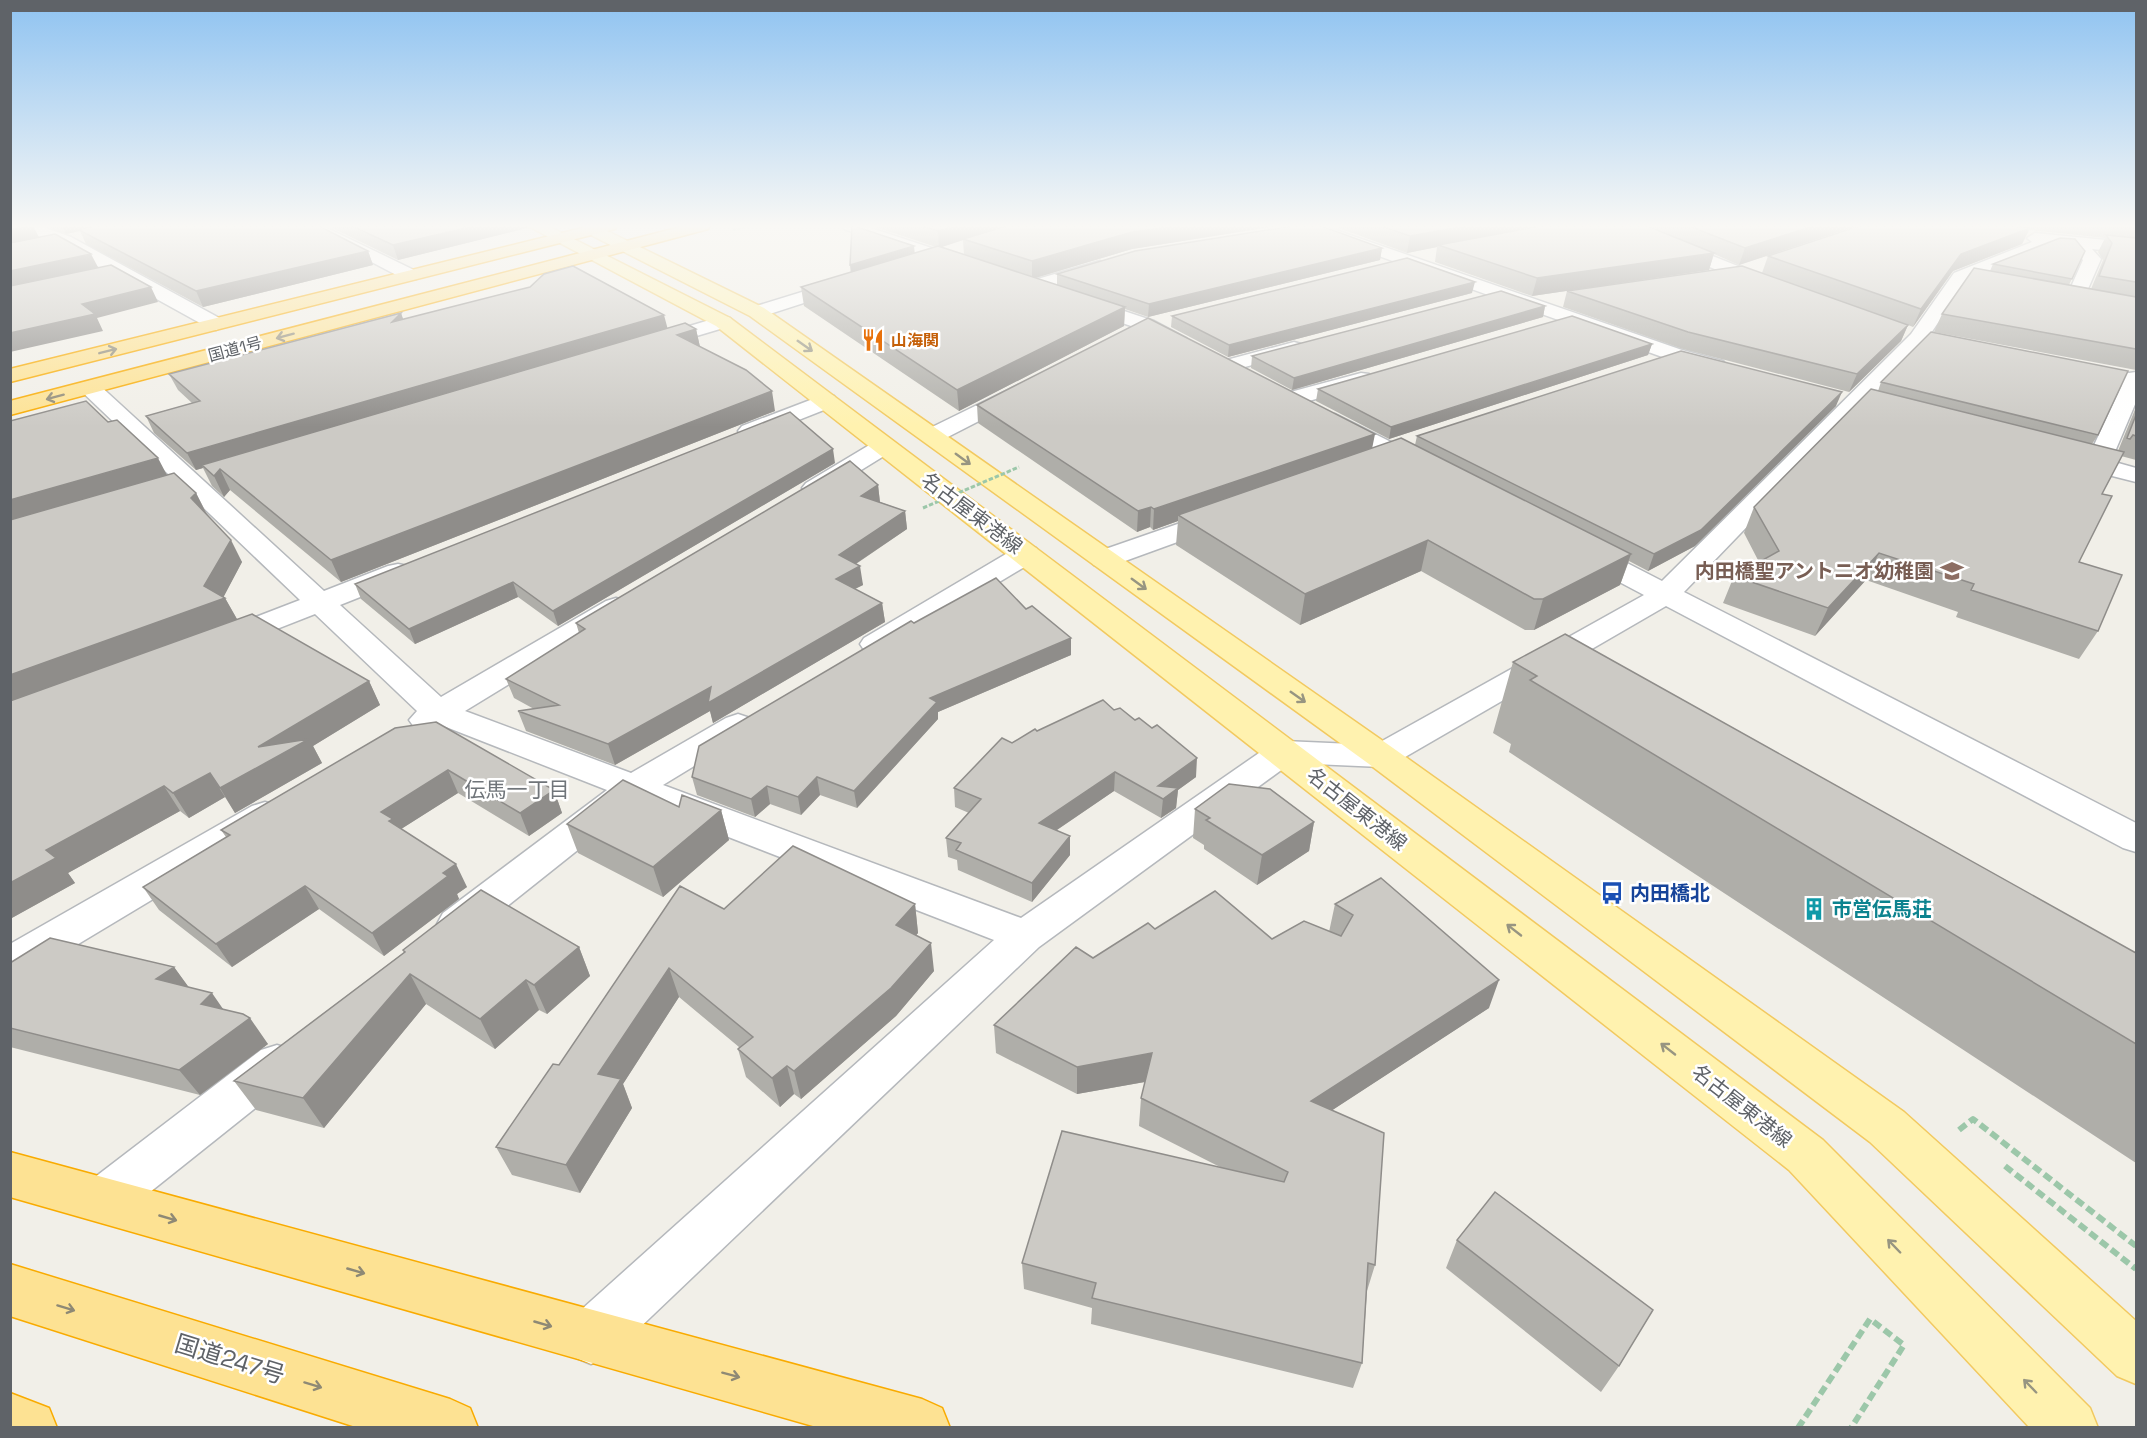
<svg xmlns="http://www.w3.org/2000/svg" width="2147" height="1438" font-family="'Space Grotesk','Noto Sans JP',sans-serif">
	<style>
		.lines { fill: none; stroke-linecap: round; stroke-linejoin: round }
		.minor-casing { stroke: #b5b8bc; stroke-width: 3 }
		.major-casing { stroke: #f2c960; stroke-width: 3 }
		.highway-casing { stroke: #f9ab00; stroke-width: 3 }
		.path-far1 { stroke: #9cc7a9; stroke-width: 2; stroke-dasharray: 3 1.5; stroke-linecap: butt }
		.path { stroke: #9cc7a9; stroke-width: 6; stroke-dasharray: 9 4.5; stroke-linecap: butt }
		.minor { fill: #fff; fill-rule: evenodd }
		.major { fill: #fff2af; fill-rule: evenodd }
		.highway { fill: #fde293; fill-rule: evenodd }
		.path-bridge { stroke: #9cc7a9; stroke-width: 3; stroke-dasharray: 4.5 2; stroke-linecap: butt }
		.wall { fill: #afaea9; fill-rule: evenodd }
		.shaded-wall { fill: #8f8d8a }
		.building { fill: #cccac5; stroke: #8f8d8a; stroke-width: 1.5 }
		.oneway { stroke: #8e8975 }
		.oneway2 { stroke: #979581 }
		.labels { text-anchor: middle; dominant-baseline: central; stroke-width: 5; stroke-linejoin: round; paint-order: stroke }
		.far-food-label { font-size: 16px; font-weight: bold; fill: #c56008; stroke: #fff; text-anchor: start }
		.far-street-label { font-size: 16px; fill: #5f6368; stroke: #fff }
		.street-label { font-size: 20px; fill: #5f6368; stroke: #fff }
		.education-label { font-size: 20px; font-weight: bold; fill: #785e54; stroke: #fff; text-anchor: end }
		.transit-label { font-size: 20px; font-weight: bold; fill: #164399; stroke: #fff; text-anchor: start }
		.culture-label { font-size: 20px; font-weight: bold; fill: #0d838f; stroke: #fff; text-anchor: start }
		.neighbourhood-label { font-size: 21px; fill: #70757a; stroke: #fff }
		.near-street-label { font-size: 24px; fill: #5f6368; stroke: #fff }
	</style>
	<rect width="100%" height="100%" fill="#f1efe8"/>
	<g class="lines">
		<g class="minor-casing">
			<path id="minor" d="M18,226H40L71,237L223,320L226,324L216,330L209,328L59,245L20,229Z
				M303,226H323L416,271L419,275L416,279H404Z
				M842,226H865L971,261L974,265L971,269H959L844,229Z
				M1301,226H1324L1682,350L1723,361L1726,365L1723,369L1716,371L1668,359L1303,229Z
				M1615,226H1637L1773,280L1776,284L1767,289L1761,288L1617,229Z
				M2035,233L2136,243V253L2092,249L2101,259L2084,298L2075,304L2066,298L2083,260L2071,247L2055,245L1966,281L1925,342L1684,592L2136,823V852L2123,848L1666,606L1393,764L1381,767L1291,763L1039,947L610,1356L591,1364L572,1356L564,1337L572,1318L994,940L638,802L471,935L457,939L443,935L437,924L443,913L607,790L441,725L426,730L414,727L409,720L417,711L315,614L236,645L225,648L214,645L210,639L214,633L300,600L78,388L81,383H97L324,591L388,566L398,564L408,566L412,572L408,578L340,605L441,697L606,601L616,598L626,601L631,607L626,613L465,711L631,773L726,718L738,714L750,718L755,725L750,732L663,785L1021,918L1272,744L1284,741L1375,745L1644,595L1574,558L1570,552L1574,546L1584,544L1594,546L1662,581L1911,334L1954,273L2032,242L2027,238Z
				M1100,261L1109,266L1106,270L1033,291L1024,286L1027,282Z
				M844,279L853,284L850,288L757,318L747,312L750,308Z
				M1082,297L1154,321L1186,338L1189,342L1186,346H1172L1140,329L1075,307L1073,303Z
				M723,316L730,318L733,322L730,326L653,349L646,347L643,343L646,339Z
				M1294,342L1301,344L1304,348L1301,352L1226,372L1219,370L1216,366L1219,362Z
				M2079,364L2129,373L2136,372V402L2111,461L2136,468V482L2061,463L2058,458L2061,453L2070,451L2089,456L2122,385L2072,374L2068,370L2072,366Z
				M1361,373L1369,374L1372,379L1369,384L1291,406L1283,404L1280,399L1283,394Z
				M1018,385L1026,387L1029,392L1026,397L940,441H924L920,436L924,431Z
				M826,394L834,396L837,401L834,406L758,436H742L738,431L742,426Z
				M1335,414L1431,462L1434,467L1431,472L1422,474L1413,472L1327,426L1324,421L1327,416Z
				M884,439L892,441L896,446L892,451L824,493L815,496L806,493L802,488L806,483L876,441Z
				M1218,510L1227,512L1231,518L1227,524L1114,565L1104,567L1094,565L1090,559L1094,553Z
				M1026,546L1036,548L1040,554L1036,560L886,650L875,653L864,650L860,644L864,638L1016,548Z
				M265,802L278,806L283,815L278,824L25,976L10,980V944L252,806Z
				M277,1045L293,1050L299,1064L293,1078L120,1216L103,1223L86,1216L78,1200L86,1184L261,1050Z"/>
		</g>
		<g class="major-casing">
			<path id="major" d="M528,226H548L730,318L1823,1140L2090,1408L2098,1428H2030L1789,1170L716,326Z
				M585,226H597L764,308L1393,748L1904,1112L2136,1321V1384L2117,1376L1870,1142L1369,764L750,316L585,232L583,229Z"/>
		</g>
		<g class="highway-casing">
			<path id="highway" d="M590,226H617L615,229L10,382V369Z
				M684,226H710L708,229L10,415V401Z
				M10,1152L922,1399L942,1408L950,1428H820L10,1197Z
				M10,1264L450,1399L470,1408L478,1428H359L10,1316Z
				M10,1393L49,1408L57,1428H10Z"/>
		</g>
		<path class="path-far1" d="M733,230L750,226"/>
		<path class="path" d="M1959,1130L1973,1119L2136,1246
			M2005,1166L2136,1269
			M1798,1428L1870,1319L1904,1345L1851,1428"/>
		<use href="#minor" class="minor"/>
		<use href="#major" class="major"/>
		<use href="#highway" class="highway"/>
		<path class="path-bridge" d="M923,508L1019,467"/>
	</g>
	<path class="wall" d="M46,226H319L368,251L373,265L203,307L86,244L80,231L66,234Z
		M328,226H528L527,228L398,260Z
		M872,226H1277L1132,249L1035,278L1057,285V274L1382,248L1380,260L1148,317L1125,309L1124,326L959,411L804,306L801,287L936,247ZM963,240L964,255L941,247Z
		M1333,226H1857L1739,265L1714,254L1709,270L1532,296L1435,262L1437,247L1407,253Z
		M1859,226H2136V370L1934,332L1942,314L1990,271L1993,264L2085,251L2069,285L2091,289L2103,260L2098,252L2105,238L2029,230L2022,244L1953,271L1913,327L1908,325L1901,341L1849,392L1683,349L1563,307L1567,291L1762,273L1768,256Z
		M1472,293L1228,357L1171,327L1172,316Z
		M1545,306L1543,317L1292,390L1251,368L1252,356Z
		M401,313L403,319L696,329L700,347L775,411L341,582L230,490L224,497L212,486L203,468L196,470L154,433L146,416L192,403L178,390L169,374Z
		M1652,344L1648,355L1389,439L1316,401L1318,389Z
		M1881,382L2098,435L2092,444L2118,451L2136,407V460L2121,456L2102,494L2079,562L2098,631L2079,659L1956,617L1958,612L1866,580L1815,636L1723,603L1734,576L1759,562L1744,533L1754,507L1878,391Z
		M977,405L1372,448L1415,445L1417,436L1836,406L1695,546L1648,571L1629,561L1620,585L1534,630H1525L1421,571L1300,625L1176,545L1178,521L1153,530L1150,527L1137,532L978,423Z
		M10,421L108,422L167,476L196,493L207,514L242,562L223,597L225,598L237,619L369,681L380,705L313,746L322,763L235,813L225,797L189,818L180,811L68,873L75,883L10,919Z
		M835,463L558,626L518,597L415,644L361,599L355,584Z
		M878,485L880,502L905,511L907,529L856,564L863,585L855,589L882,603L885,622L713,723L710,711L615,765L526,731L518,711L534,709L514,698L506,679L579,633L576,623Z
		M914,623L1071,655L938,712V719L857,808L820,795L801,815L770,804L755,817L697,795L692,777Z
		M1513,662L2136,953V1163L1509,752L1511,744L1493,733Z
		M395,728L554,790L562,813L529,836L458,793L401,829L467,887L457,894L459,899L384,956L319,909L232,967L159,910L143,887L226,837L221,830Z
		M1037,731L1196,777L1178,790L1176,808L1161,818L1114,791L1057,830L1070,855L1032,902L958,870L957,860L948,857L946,838L969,813L955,807L954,788L1012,743Z
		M1195,809L1314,822L1309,851L1257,885L1204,849V845L1193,838Z
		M721,810L729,840L663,897L578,853L567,824Z
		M1381,878L1489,1008L1332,1110L1375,1265L1367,1291L1362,1363L1353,1388L1091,1324L1092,1308L1024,1289L1022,1263L1220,1167L1139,1126L1141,1098L1145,1082L1077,1094L996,1053L994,1025L1093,958L1272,939L1329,932L1335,904Z
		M915,904L918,933L916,935L934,971L896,1016L801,1099L794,1094L780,1107L746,1077L738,1049L739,1047L679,997L623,1084L632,1108L580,1193L512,1175L496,1147L559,1065L724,909Z
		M579,947L590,976L547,1014L539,1010L495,1049L426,1004L324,1128L256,1110L234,1081L404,952L403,950Z
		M10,963L174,967L189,988L268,1044L200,1095L10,1047Z
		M1457,1240L1619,1366L1601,1392L1446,1268Z"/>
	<path class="shaded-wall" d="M29,226H33L40,239L10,246V230Z
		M62,226H102L79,230L80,231L66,234Z
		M474,226H528L527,228L398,260L393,245Z
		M956,226H1012L963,239V240L939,248L938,231Z
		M1174,226H1277L1132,249L1032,279V261L1132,232Z
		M1465,226H1549L1438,245L1437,247L1407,253L1410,236Z
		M1813,226H1857L1739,265L1745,248Z
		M2030,228L2022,244L1953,271L1913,327L1921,309L1961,254Z
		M914,246L915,256L851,275L850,265Z
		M1382,248L1380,260L1148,317L1149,304Z
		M368,251L373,265L203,307L196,291Z
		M1714,253L1709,270L1532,296L1537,278Z
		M91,254L99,269L10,289V271Z
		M1475,282L1472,293L1228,357L1229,345Z
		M151,287L158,302L97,318L103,331L10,352V333L82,304Z
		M1545,306L1543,317L1292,390L1294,378Z
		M1125,307L1124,326L959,411L957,390Z
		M401,313L406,328L392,322Z
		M664,315L668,330L202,465L203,468L196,470L187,453Z
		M1908,325L1901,341L1849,392L1857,374Z
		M696,329L700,347L677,335Z
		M1652,344L1648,355L1389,439L1391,427Z
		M772,391L775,411L341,582L331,560Z
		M1842,392L1836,406L1695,546L1648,571L1654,554Z
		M1375,434L1371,454L1178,515V521L1153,530L1154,509Z
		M833,449L835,463L558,626L553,611Z
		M158,458L169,479L10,526V500Z
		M220,469L230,490L224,497L214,476Z
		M878,485L880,503L861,496Z
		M196,493L207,515L191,498Z
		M1151,507L1150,527L1137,532L1138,511Z
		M905,511L907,529L842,573L839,555Z
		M231,540L242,562L222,600L225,598L238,621L10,705V675L204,586Z
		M1428,540L1421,571L1300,625L1305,594Z
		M1879,553L1866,580L1815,636L1828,608Z
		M1631,554L1620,585L1534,630L1543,599Z
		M860,566L863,585L838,597L836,579Z
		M513,582L518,597L415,644L409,629Z
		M882,603L885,622L713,723L710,711L615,765L608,744L711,687Z
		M1071,638V655L938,712V719L857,808L854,791L930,698Z
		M369,681L380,705L313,746L322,763L235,813L220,788L258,747Z
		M1197,758L1196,777L1178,790L1176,808L1161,818L1163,799L1158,786Z
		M448,770L458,793L398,831L381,812Z
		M1115,772L1114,791L1039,842V823Z
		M210,773L225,797L189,818L173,793Z
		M817,777L820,795L801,815L798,797Z
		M164,786L180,811L68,873L75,883L10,919V883L46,850Z
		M767,786L770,804L755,817L751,799Z
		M554,790L562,813L529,836L520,813Z
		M721,810L729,840L663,897L653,867Z
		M1314,822L1309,851L1257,885L1262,855Z
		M1070,836V855L1032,902V883Z
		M456,864L467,887L457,894L459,899L384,956L372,933L443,873Z
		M305,886L319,909L232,967L216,944Z
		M915,904L918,933L900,954L896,925Z
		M931,943L934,971L896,1016L801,1099L794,1071Z
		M579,947L590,976L547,1014L534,985Z
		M174,967L193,993L156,979Z
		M669,968L679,997L623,1084L632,1108L580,1193L566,1165L598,1074Z
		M410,974L426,1004L324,1128L303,1098Z
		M526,980L539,1010L495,1049L480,1019Z
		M1499,980L1489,1008L1305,1128L1311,1101Z
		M212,993L230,1019L201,1004Z
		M250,1018L268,1044L200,1095L179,1070Z
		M1152,1053L1150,1081L1077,1094V1067Z
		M787,1066L794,1094L780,1107L772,1078Z"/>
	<path class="building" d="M10,226H29L10,230Z
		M95,226H319L368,251L196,291L79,230Z
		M352,226H474L393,245Z
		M852,226H854L914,246L850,265Z
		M921,226H956L938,231Z
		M1007,226H1174L1132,232L1032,261L963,239Z
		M1293,226H1321L1382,248L1149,304L1057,274L1135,251Z
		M1381,226H1465L1410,236Z
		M1541,226H1647L1714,253L1537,278L1438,245Z
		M1689,226H1813L1745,248Z
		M1859,226H2011L2030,228L1961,254L1921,309L1768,256Z
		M55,234L91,254L10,271V243Z
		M2106,235L2136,238V282L2099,276L2112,243Z
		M2060,238L2075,239L2085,251L2072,279L1993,264Z
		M938,246L1125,307L957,390L801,287Z
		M1407,258L1475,282L1229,345L1172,316Z
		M111,265L151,287L82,304L95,314L10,333V286Z
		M573,266L664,315L187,453L146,416L200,401L169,374L401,313L392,322L530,287L544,274Z
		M1742,266L1908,325L1857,374L1688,332L1567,291Z
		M1974,268L2136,297V349L1942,314Z
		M1501,291L1545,306L1294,378L1252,356Z
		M1572,316L1652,344L1391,427L1318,389Z
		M1148,318L1375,434L1154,509L1151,507L1138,511L977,405Z
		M685,323L696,329L677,335L746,370L772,391L331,560L220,469L214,476L202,465Z
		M1931,332L2128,371L2098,435L1881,382Z
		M1681,351L1842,392L1701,530L1654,554L1417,436Z
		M1871,389L2124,452L2102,494L2112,496L2079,562L2122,575L2098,631L1971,590L1974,584L1879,553L1828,608L1734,576L1779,551L1754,507Z
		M86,401L108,422L117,420L158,458L10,500V421Z
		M790,412L833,449L553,611L513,582L409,629L355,584Z
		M2136,415V436L2133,435L2130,439L2127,438Z
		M1401,438L1631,554L1543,599H1534L1428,540L1305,594L1178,515Z
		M850,461L878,485L861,496L905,511L839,555L860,566L836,579L882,603L708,703L711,687L608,744L518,711L559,705L506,679L585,629L576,623Z
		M174,473L196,493L191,498L231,540L204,586L225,598L10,675V520Z
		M996,578L1026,609L1032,606L1071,638L930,698L937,702L854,791L817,777L798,797L767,786L751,799L692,777L699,746L911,621L914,623Z
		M252,614L369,681L258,747L309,739L220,788L210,773L173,793L164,786L46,850L56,858L10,883V701Z
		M1565,634L2136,953V1044L1530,680L1537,676L1513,662Z
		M1103,700L1114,710L1120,708L1135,720L1139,718L1152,728L1157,725L1197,758L1158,786L1178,788L1163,799L1115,772L1039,823L1070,836L1032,883L956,850L961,843L946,838L981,799L954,788L1002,738L1012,743L1035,729L1037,731Z
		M436,722L554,790L520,813L448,770L381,812L393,819L389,821L456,864L443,873L448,876L372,933L305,886L216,944L143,887L230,835L221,830L395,728Z
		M623,780L679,807L682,795L721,810L653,867L567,824Z
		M1229,784L1270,789L1314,822L1262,855L1206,820L1210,818L1195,809Z
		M793,846L915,904L896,925L931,943L891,988L794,1071L787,1066L772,1078L738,1049L753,1037L669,968L598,1074L621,1079L566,1165L496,1147L553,1064L559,1065L680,886L724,909Z
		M1381,878L1499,980L1311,1101L1384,1133L1375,1265L1368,1263L1362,1363L1092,1298L1096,1283L1022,1263L1062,1131L1284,1182L1288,1172L1141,1098L1152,1053L1077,1067L994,1025L1076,947L1093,958L1148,923L1155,929L1215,891L1272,939L1304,921L1341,936L1353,915L1335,904Z
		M481,890L579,947L534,985L526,980L480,1019L410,974L303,1098L234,1081L405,952L403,950Z
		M50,938L174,967L156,979L212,993L201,1004L243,1014L250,1018L179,1070L10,1028V963Z
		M1495,1192L1653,1310L1619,1366L1457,1240Z"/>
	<defs><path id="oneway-shaft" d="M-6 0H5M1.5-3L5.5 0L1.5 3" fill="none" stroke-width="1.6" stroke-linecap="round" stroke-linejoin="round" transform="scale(1.5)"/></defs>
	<g class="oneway">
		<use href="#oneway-shaft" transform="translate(285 336) rotate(165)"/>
		<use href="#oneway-shaft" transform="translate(108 351) rotate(-14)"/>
		<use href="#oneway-shaft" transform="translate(55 397) rotate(165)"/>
		<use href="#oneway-shaft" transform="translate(168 1218) rotate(16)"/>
		<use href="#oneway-shaft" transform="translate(356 1271) rotate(16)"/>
		<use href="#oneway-shaft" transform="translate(66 1308) rotate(17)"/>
		<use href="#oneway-shaft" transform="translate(543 1324) rotate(16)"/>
		<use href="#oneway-shaft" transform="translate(731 1375) rotate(15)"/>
		<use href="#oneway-shaft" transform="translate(313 1385) rotate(17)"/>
	</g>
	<g class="oneway2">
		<use href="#oneway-shaft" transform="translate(805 346) rotate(35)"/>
		<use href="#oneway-shaft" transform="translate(963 459) rotate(36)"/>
		<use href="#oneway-shaft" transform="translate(1139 584) rotate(36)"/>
		<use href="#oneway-shaft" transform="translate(1298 697) rotate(35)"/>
		<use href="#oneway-shaft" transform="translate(1514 930) rotate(-142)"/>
		<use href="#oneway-shaft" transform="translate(1668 1049) rotate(-142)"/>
		<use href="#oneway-shaft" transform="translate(1894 1246) rotate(-134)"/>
		<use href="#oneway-shaft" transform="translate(2030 1386) rotate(-134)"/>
	</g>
	<linearGradient id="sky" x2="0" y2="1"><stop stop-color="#8fc3f1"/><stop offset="0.53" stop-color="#f9f8f5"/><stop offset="1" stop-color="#f9f8f5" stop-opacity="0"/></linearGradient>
	<rect width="2147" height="427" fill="url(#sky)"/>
	<defs>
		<g id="restaurant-bare" transform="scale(1.8)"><path d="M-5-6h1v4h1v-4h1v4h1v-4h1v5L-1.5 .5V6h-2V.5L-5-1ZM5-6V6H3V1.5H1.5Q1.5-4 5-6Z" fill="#e8710a" stroke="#fff" stroke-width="2.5" paint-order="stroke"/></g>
		<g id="school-bare" transform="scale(1.8)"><path d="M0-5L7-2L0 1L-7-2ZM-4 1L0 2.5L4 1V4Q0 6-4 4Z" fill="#8d6e63" stroke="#fff" stroke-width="2.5" paint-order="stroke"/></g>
		<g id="bus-bare" transform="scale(1.8)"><path d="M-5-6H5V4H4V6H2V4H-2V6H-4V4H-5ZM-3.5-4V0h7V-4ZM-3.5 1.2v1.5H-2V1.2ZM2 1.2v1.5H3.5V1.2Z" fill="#1a4fb4" stroke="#fff" stroke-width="2.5" paint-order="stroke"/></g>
		<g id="building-bare" transform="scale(1.8)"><path d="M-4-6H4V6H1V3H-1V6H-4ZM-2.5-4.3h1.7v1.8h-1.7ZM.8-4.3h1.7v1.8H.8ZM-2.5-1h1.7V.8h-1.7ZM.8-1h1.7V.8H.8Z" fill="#0f9aa8" stroke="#fff" stroke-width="2.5" paint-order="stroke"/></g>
	</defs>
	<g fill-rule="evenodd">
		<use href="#restaurant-bare" x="873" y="340"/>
		<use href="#school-bare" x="1952" y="571"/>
		<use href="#bus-bare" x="1612" y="893"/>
		<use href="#building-bare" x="1814" y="909"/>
	</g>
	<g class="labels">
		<g class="far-food-label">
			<text x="891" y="340">山海関</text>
		</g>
		<g class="far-street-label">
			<text transform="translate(235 349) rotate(-15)">国道1号</text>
		</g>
		<g class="street-label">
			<text transform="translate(972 513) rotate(37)">名古屋東港線</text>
			<text transform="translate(1357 809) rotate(38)">名古屋東港線</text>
			<text transform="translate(1742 1106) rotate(38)">名古屋東港線</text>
		</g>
		<g class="education-label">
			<text x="1934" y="571">内田橋聖アントニオ幼稚園</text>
		</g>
		<g class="transit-label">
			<text x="1630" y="893">内田橋北</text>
		</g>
		<g class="culture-label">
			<text x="1832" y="909">市営伝馬荘</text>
		</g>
		<g class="neighbourhood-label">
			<text x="517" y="789">伝馬一丁目</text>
		</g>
		<g class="near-street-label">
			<text transform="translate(230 1359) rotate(17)">国道247号</text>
		</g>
	</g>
	<rect width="2147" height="1438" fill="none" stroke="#5f6368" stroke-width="24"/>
</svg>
